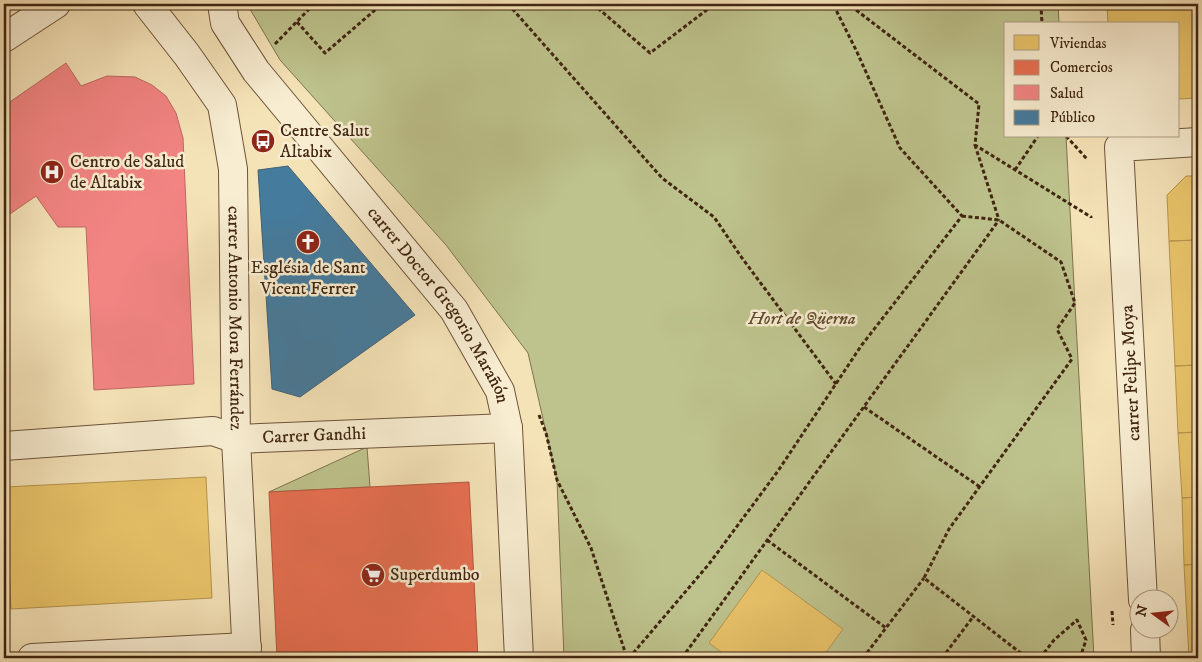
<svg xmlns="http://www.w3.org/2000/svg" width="1202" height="662" font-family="'IM FELL DW Pica',serif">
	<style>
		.green { fill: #bec38d; stroke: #7f744e }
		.homes { fill: #e9c46a; stroke: #b6944f }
		.shops { fill: #e76f51; stroke: #b5593e }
		.health { fill: #f28482; stroke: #bd6860 }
		.public { fill: #457b9d; stroke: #446173 }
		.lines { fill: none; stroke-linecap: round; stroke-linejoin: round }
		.street-casing { stroke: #6d543a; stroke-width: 30 }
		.path { stroke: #402510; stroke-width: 3; stroke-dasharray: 4 2.5; stroke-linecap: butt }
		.street { stroke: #f8edd1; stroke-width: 28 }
		.labels { text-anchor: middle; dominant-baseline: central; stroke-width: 5; stroke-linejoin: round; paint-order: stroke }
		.poi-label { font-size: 18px; fill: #402510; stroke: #f8edd1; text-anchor: start }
		.street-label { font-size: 18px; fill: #402510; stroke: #f8edd1 }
		.park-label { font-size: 18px; font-style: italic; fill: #604c2f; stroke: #f8edd1 }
	</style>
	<rect width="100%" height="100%" fill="#f5e3b8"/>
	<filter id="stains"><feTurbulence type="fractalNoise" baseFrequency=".004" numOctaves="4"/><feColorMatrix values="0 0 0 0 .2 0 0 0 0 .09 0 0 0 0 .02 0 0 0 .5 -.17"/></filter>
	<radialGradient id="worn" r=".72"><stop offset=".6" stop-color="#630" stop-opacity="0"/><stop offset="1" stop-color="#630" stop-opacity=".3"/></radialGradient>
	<path class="green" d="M247,4H1058L1059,24H1006V136H1066L1094,658H564L557,480L528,353L446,245L280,60Z
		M367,447L370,487L269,492Z"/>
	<path class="homes" d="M1107,4H1198V98L1178,99V24H1108Z
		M1186,176H1198V240L1169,241L1167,195Z
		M1198,240V365L1175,366L1169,241Z
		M1198,365V432L1178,433L1175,366Z
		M1198,432V497L1182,498L1178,433Z
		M206,477L212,598L11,609L5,487Z
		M1198,497V564L1184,565L1182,498Z
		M1198,564V658H1189L1184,565Z
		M762,570L843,629L822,658H729L709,643Z"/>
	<path class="shops" d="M469,482L478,658H277L269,492Z"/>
	<path class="health" d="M66,63L81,86L107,76L135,77L152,85L166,96L176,113L183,138L194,384L94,390L86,227H58L36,196L4,218V106Z"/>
	<path class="public" d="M288,166L415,315L300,397L272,389L258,170Z"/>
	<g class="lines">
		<g class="street-casing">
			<g id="street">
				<path id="s1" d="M147,4L187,55L222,105L233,169L236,439L247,658"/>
				<path id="s2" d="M222,4L225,23L256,71L454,310L500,391L508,428L509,448L519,658"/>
				<path d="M4,38L56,4"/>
				<path id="s3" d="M4,446L213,431L236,439L508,428"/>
				<path d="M1143,600L1119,147L1198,142"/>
				<path d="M1145,630L1146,658"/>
				<path d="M32,658L247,647"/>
			</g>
		</g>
		<path class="path" d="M508,4L662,178L714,217L742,258L836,384
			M559,4L563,8L570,4
			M593,4L650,53L712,6
			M858,4L856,10L979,104L975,145L1091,217V218
			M1041,4L1042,24
			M297,22L325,53L382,4
			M275,44L314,4
			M1066,136L1087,159
			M975,145L999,220
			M1015,170L1038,136
			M962,216L999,220L1061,262L1075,303L1057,329L1072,359L949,529L924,578L1027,658
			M864,407L980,487
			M539,415L546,433L557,480L591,548L627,658
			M767,540L886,628
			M1112,611L1113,625
			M629,658L709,564L778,471L861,346L962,216L900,148L857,52L833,4
			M682,658L999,220
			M863,658L924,578
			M942,658L973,617
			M1040,658L1054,640L1077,620L1086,640L1080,658"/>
		<use href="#street" class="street"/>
	</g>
	<defs>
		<g id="bus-disc" transform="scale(1.25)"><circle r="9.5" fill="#8f2418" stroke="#f8edd1"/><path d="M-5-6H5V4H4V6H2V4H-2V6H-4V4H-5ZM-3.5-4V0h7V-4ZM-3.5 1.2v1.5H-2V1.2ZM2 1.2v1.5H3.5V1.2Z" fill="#fff"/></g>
		<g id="hospital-disc" transform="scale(1.25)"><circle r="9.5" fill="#8f2418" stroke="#f8edd1"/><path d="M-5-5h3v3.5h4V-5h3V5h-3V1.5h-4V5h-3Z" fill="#fff"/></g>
		<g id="church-disc" transform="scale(1.25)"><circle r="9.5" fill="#8f2418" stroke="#f8edd1"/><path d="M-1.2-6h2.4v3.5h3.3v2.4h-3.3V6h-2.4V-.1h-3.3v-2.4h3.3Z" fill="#fff"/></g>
		<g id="supermarket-disc" transform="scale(1.25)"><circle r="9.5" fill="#8f2418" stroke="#f8edd1"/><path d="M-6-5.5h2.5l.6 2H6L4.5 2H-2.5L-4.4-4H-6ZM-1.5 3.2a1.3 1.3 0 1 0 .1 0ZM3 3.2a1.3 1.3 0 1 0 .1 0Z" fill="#fff"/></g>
	</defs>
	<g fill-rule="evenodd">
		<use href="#bus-disc" x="263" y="141"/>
		<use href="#hospital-disc" x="52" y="172"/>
		<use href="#church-disc" x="308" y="242"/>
		<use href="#supermarket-disc" x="373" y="575"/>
	</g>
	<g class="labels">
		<g class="poi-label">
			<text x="280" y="131">Centre Salut<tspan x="280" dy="21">Altabix</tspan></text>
			<text x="70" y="162">Centro de Salud<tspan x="70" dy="21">de Altabix</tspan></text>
			<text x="308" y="268" text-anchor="middle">Església de Sant<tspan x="308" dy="21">Vicent Ferrer</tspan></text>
			<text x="390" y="575">Superdumbo</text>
		</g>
		<g class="street-label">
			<text stroke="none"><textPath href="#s2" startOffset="374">carrer Doctor Gregorio Marañón</textPath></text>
			<text stroke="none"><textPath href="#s1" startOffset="340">carrer Antonio Mora Ferrández</textPath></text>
			<text transform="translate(1131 373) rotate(-93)">carrer Felipe Moya</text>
			<text stroke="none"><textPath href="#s3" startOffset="312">Carrer Gandhi</textPath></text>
		</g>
		<g class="park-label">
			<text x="802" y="319">Hort de Qüerna</text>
		</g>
	</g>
	<rect width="1202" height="662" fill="none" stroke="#f5e3b8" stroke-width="20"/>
	<rect x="5" y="5" width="1192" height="652" fill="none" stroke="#402510" stroke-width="2.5"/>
	<rect x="10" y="10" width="1182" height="642" fill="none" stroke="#402510"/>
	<rect x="1004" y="22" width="175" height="115" fill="#f8edd1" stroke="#ae9d84"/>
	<rect x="1014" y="35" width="25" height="15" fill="#e9c46a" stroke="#ae9d84"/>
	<text x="1050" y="48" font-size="15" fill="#402510">Viviendas</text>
	<rect x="1014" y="60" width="25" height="15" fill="#e76f51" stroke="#ae9d84"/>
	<text x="1050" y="72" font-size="15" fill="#402510">Comercios</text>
	<rect x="1014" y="85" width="25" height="15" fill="#f28482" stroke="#ae9d84"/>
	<text x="1050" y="98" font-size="15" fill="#402510">Salud</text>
	<rect x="1014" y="110" width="25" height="15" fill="#457b9d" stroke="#ae9d84"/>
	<text x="1050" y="122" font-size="15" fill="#402510">Público</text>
	<g transform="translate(1154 614) rotate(285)"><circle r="24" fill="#f8edd1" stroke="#ae9d84"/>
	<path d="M0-4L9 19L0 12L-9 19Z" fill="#8f2418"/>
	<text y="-8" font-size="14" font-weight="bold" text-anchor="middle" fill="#402510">N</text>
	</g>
	<rect width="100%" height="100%" filter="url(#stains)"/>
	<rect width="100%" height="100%" fill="url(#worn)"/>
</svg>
